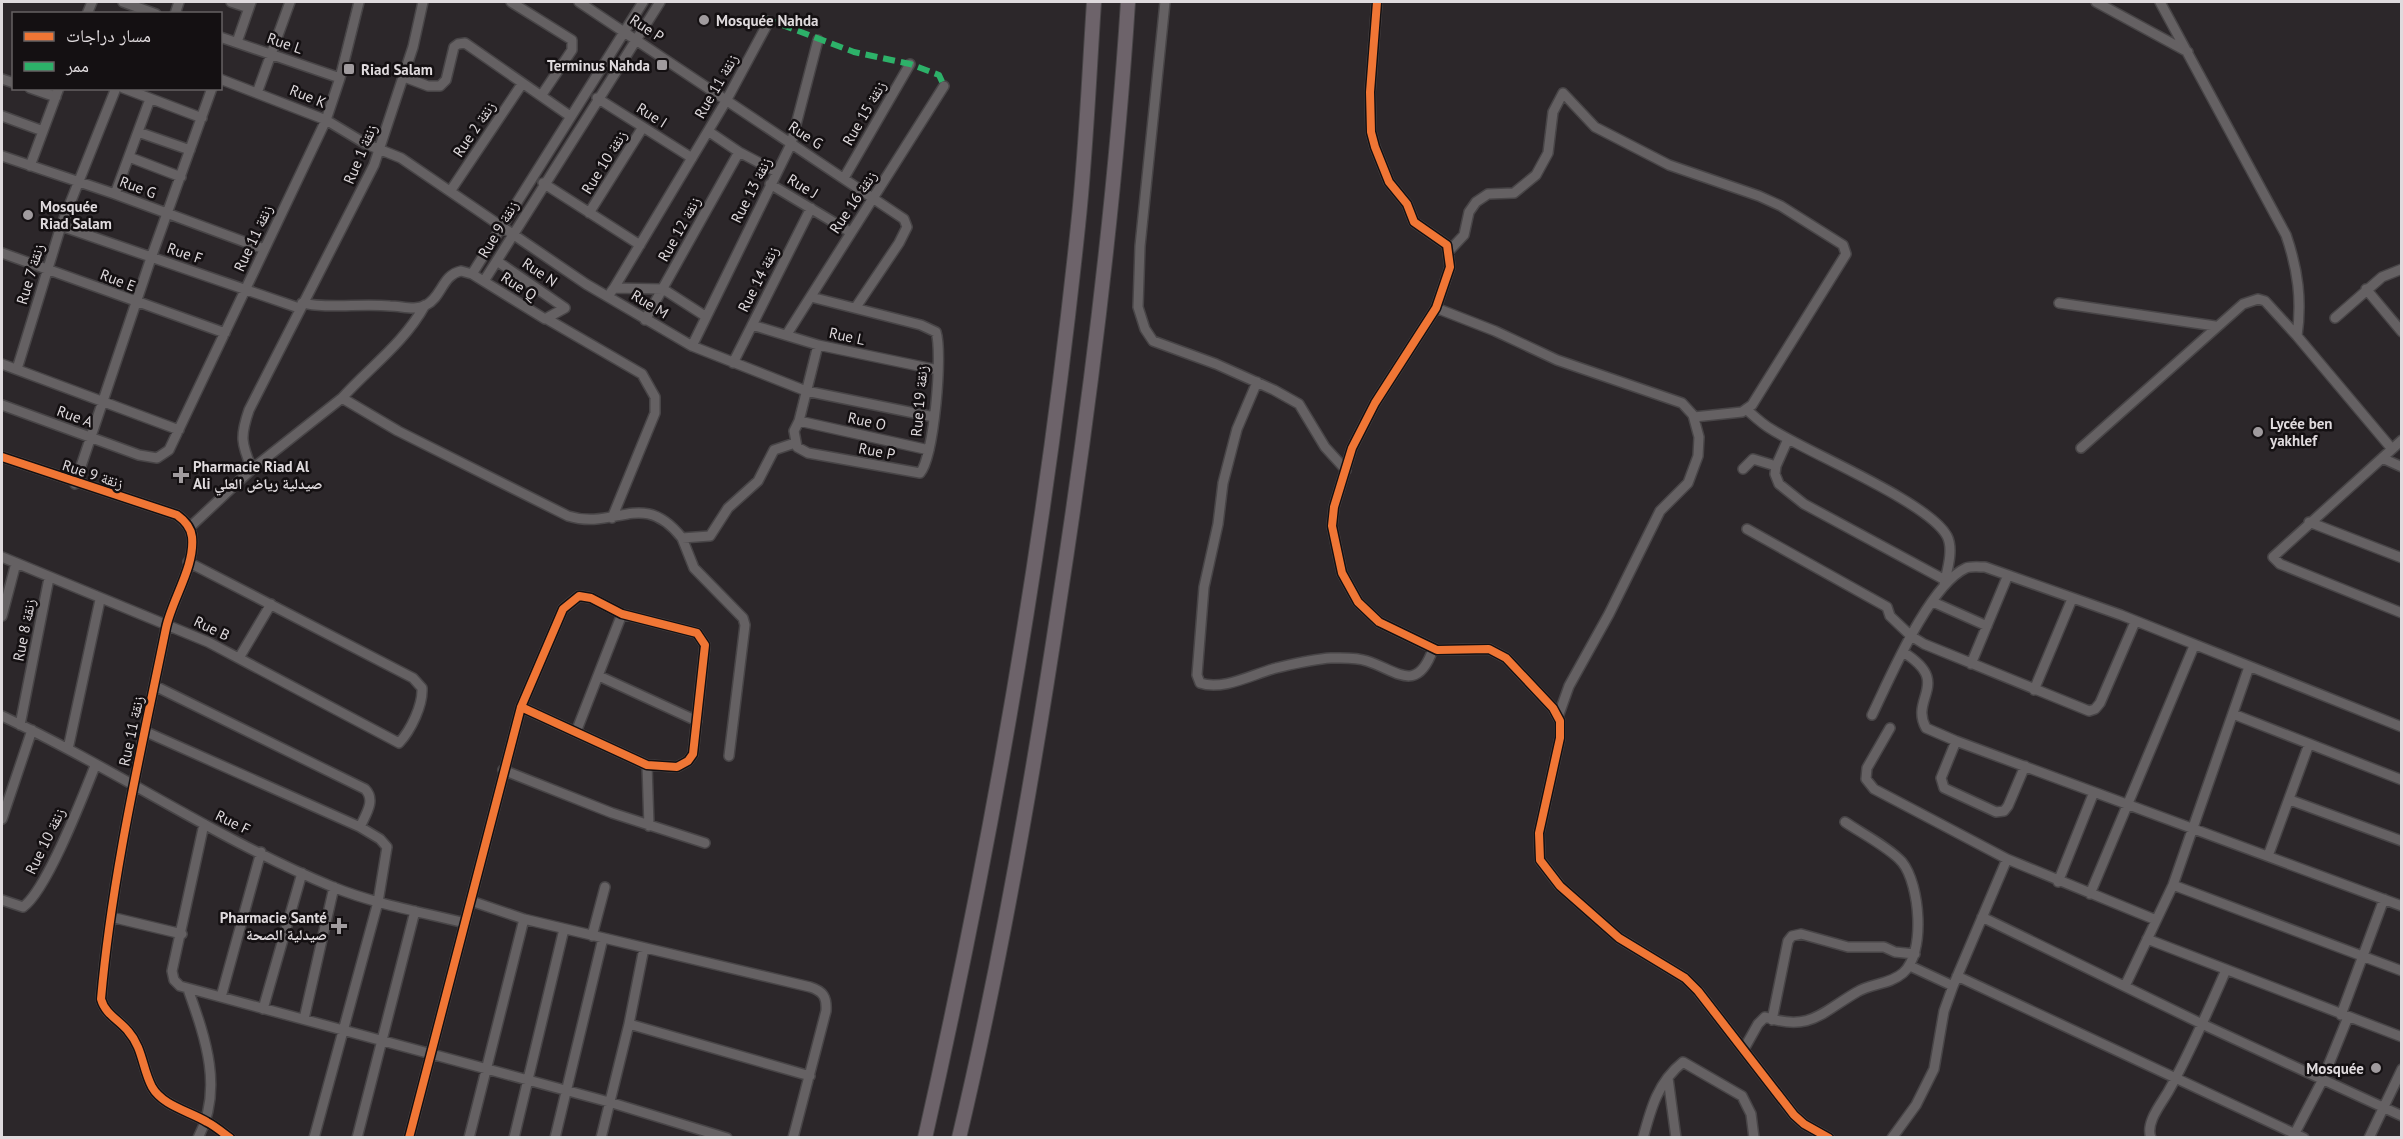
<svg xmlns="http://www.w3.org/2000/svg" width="2403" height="1139" font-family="'PT Sans','Noto Naskh Arabic',sans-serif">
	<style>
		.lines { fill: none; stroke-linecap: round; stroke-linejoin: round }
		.minor-casing { stroke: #484547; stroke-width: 12 }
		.highway-casing { stroke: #484547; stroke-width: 16 }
		.minor { stroke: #656163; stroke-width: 9 }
		.highway { stroke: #6d636a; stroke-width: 14 }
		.quiet { stroke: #2db169; stroke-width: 6; stroke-dasharray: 12 6; stroke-linecap: butt }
		.cycleway-casing { stroke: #141012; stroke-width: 11 }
		.cycleway { stroke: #f07635; stroke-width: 8 }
		.poi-dot { fill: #a09b9e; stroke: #141012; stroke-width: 2 }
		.labels { text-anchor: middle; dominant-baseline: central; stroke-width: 5; stroke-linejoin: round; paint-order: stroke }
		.poi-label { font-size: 15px; font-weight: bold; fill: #dfdadd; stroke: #141012; text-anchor: start }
		.street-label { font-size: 15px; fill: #dfdadd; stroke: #141012 }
	</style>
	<rect width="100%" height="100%" fill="#2c272a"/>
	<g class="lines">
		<g class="minor-casing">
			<path id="minor" d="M123,2L156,14
				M231,2L249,8
				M511,2L572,40V50L541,96
				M579,2L904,219L907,227L899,243L856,307
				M1165,2L1140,246L1138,307L1145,329L1153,341L1216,364L1274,390L1299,404L1325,447L1346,470
				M1377,2L1370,92L1371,132L1375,147L1389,182L1407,204L1414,222L1447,245L1450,267L1436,308L1375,403L1352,448L1334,507L1332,526L1342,573L1358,602L1379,622L1437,650L1489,649L1506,658L1553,708L1560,721V738L1539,833L1540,860L1560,886L1619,938L1685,978L1698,991L1794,1115L1804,1124L1829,1138
				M2096,2L2188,52
				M2160,2L2286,235C2298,270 2302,300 2297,336L2392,449
				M87,14L92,2
				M175,14L179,2
				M220,37L340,78
				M237,42L251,2
				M404,77L428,86H440L446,80L454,47L458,44L465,43L570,116
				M2,79L14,83
				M220,79L326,120L366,144L401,158L586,284L692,346L806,391L934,417
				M30,88L56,97
				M123,88L202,118
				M257,93L290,2
				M597,98L692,158
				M2,116L43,131
				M708,131L739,152L777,172
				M138,132L190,150
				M2,156L115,194L264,249
				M129,157L181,177
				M30,166L59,88
				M844,178L910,64
				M543,183L640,245
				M770,184L850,232
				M451,190L522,84
				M115,194L150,99
				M589,213L643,127
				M61,226L299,308
				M1449,251L1464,235L1469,212L1476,202L1488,194L1514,193L1536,175L1548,153L1553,112L1563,93L1595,127L1669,165L1759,196L1781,206L1843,245L1846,254L1752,405L1742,412L1694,417
				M2,253L225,333
				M472,274L643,2
				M484,281L660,2
				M614,288L726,101L769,21
				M2366,289L2402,332
				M611,292L614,288L663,289L705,316
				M811,297L921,325L936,332C943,353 934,457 920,473L808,453L797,447L794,431L799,421L818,345
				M302,303C326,309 363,303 390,306C402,306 415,311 426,305C442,297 442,275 461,271L472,274L545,319L565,308L497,261
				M2059,303L2215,326
				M1436,308L1495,331L1557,360L1682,403L1693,415L1699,437L1698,456L1688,483L1660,511L1609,614L1569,686L1558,717
				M2335,318L2382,277L2402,269
				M547,319L642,374L655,397V413L612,518
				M645,320L739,152
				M752,325L818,345L938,370
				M787,334L944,86
				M692,346L791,144L818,40
				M733,363L811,208
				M2,364L179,430
				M17,369L61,226L116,88
				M1257,382L1237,429L1223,483L1218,524L1204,587L1197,675L1200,683C1223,691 1253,674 1276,668C1293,664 1313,659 1331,658C1343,658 1356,657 1367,661C1396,670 1417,695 1433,649
				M342,398C370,367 404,343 425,305
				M2,405L139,455L157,458L169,450L326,120L340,78L359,2
				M1746,409C1754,416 1762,424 1771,429C1808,453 1929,502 1947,536C1954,549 1947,571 1944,585
				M799,421L929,450
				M2402,440L2273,557L2280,564L2402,613
				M2081,448L2243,304L2258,299L2265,301L2297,336
				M2,457L177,515C184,520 191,527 192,537C195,567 172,599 166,628C141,751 112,874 101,999C105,1014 119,1020 128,1031C143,1048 142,1068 152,1087C163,1106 189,1111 207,1122C215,1126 222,1132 230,1138
				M2382,458L2402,467
				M1776,466L1788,439
				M252,469C241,443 240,436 249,410L374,165L413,47L423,2
				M1743,469L1753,459L1776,466L1775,474L1779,484L1804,504L1945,580
				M75,484L151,258L212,88
				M2309,522L2402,558
				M189,528L252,469L342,398L398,431L568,516C616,531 642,488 682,538L710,536L728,508L758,481L774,450L795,443
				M1747,529L1887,607L1890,616L1911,636L1924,644L2089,711L2095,709L2100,703L2135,622
				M682,538L694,568L743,618L745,625L729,756
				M2,557L208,642L399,743C411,730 423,705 422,688L413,678L188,562
				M1933,602L1987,626
				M2,616L16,563
				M1903,652C1953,683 1909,698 1926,728L1956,741L2402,906
				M239,658L271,604
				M1971,664L2008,575
				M599,676L697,721
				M155,686L365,789C376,800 366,814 360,827
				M2034,690L2072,599
				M2233,714L2402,780
				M1872,715C1890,678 1929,585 1966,568C1971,566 1979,567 1985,567L2121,615L2402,727
				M2,716C114,768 218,840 333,887C375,904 421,912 465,923
				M20,725L49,578
				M1890,728L1867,768L1866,779L1874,789L2007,859L2156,920
				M144,731L360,827L380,839L387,847L378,902L314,1138
				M576,732L622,614
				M1956,741L1941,778L1944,788L1996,812L2004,811L2008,806L2025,766
				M68,749L100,600
				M647,765L649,826
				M503,770L612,813L705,843
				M2290,800L2402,841
				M2,819L32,730
				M204,824L172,971L174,980L180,986L609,1102L727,1138
				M2268,856L2309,744
				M2058,882L2094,792
				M2173,885L2402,971
				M2090,894L2194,646
				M2,900L23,907C47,890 83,796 95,766
				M471,901L524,919L810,987C823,991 827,997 826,1011L793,1138
				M111,917L182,934
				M1982,917L2202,1024L2402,1116
				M592,936L605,887
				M2147,939L2402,1037
				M1910,966L1953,986
				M1957,976L2304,1138
				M2125,986L2173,885L2249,667
				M188,989C205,1037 224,1089 198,1138
				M221,997L261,852
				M263,1009L302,873
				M2341,1015L2384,899
				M304,1019L334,887
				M1772,1020L1788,941L1792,936L1801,934L1848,947H1884L1895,952L1915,954
				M629,1024L810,1076
				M1744,1049L1758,1024L1765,1017C1811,1032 1822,1012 1857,992C1871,983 1889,985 1903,973C1926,953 1920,884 1902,862C1890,848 1861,833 1845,822
				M1668,1078L1676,1138
				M2295,1133L2322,1081L2348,1017
				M357,1138L415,911
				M409,1138L521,707L563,609L579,596L591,598L622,614L697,633L705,645L693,754L688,761L677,767L647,765L521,707
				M469,1138L524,919
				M514,1138L564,929
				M555,1138L603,938
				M601,1138L629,1024L644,948
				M1643,1138C1651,1108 1658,1082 1683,1062L1742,1096L1751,1114L1754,1138
				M1892,1138L1916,1105L1934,1069L1944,1011L1953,986L2007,859
				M2151,1138C2145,1123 2161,1104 2168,1092C2190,1053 2208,1011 2226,970
				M2369,1138L2402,1069"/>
		</g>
		<g class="highway-casing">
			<path id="highway" d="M925,1138C993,837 1046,533 1078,226C1086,152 1089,76 1094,2
				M959,1138C1001,961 1032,783 1059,604C1090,404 1115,203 1128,2"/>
		</g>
		<use href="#minor" class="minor"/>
		<use href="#highway" class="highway"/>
		<path class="quiet" d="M764,18L854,52L910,64L939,75L944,86"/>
		<g class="cycleway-casing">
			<path id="cycleway" d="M1377,2L1370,92L1371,132L1375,147L1389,182L1407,204L1414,222L1447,245L1450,267L1436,308L1375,403L1352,448L1334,507L1332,526L1342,573L1358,602L1379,622L1437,650L1489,649L1506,658L1553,708L1560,721V738L1539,833L1540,860L1560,886L1619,938L1685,978L1698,991L1794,1115L1804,1124L1829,1138
				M2,457L177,515C184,520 191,527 192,537C195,567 172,599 166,628C141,751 112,874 101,999C105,1014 119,1020 128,1031C143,1048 142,1068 152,1087C163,1106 189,1111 207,1122C215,1126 222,1132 230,1138
				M409,1138L521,707L563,609L579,596L591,598L622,614L697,633L705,645L693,754L688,761L677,767L647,765L521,707"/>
		</g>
		<use href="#cycleway" class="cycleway"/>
	</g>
	<g class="poi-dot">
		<circle cx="704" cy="20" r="6"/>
		<rect x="656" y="59" width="12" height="12" rx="3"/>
		<rect x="343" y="63" width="12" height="12" rx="3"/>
		<circle cx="28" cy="215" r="6"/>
		<circle cx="2258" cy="432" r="6"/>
		<path d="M178 466h6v6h6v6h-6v6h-6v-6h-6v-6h6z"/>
		<path d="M336 917h6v6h6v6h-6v6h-6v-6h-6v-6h6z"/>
		<circle cx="2376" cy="1068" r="6"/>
	</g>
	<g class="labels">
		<g class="poi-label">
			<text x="716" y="20">Mosquée Nahda</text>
			<text x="650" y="65" text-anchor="end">Terminus Nahda</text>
			<text x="361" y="69">Riad Salam</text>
			<text x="40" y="206">Mosquée<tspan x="40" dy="17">Riad Salam</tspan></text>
			<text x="2270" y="423">Lycée ben<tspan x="2270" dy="17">yakhlef</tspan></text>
			<text x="193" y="466">Pharmacie Riad Al<tspan x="193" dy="17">Ali صيدلية رياض العلي</tspan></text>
			<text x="327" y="917" text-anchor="end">Pharmacie Santé<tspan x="327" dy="17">صيدلية الصحة</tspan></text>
			<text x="2364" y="1068" text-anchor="end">Mosquée</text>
		</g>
		<g class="street-label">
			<text transform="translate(647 28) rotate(33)">Rue P</text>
			<text transform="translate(285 43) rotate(19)">Rue L</text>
			<text transform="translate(716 86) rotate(-60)">Rue 11 زنقة</text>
			<text transform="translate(308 96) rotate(22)">Rue K</text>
			<text transform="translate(864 113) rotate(-60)">Rue 15 زنقة</text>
			<text transform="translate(652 115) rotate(32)">Rue I</text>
			<text transform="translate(474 129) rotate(-56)">Rue 2 زنقة</text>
			<text transform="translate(806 135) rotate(33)">Rue G</text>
			<text transform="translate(360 154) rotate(-67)">Rue 1 زنقة</text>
			<text transform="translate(604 162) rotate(-58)">Rue 10 زنقة</text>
			<text transform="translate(803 186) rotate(31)">Rue J</text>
			<text transform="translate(138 187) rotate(20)">Rue G</text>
			<text transform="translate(751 190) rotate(-63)">Rue 13 زنقة</text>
			<text transform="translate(853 202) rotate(-56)">Rue 16 زنقة</text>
			<text transform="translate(498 229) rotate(-59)">Rue 9 زنقة</text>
			<text transform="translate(679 229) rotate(-61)">Rue 12 زنقة</text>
			<text transform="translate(253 238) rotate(-65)">Rue 11 زنقة</text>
			<text transform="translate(185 253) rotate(19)">Rue F</text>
			<text transform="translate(540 272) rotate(34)">Rue N</text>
			<text transform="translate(30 274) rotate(-73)">Rue 7 زنقة</text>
			<text transform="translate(758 279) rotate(-63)">Rue 14 زنقة</text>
			<text transform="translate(118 280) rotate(21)">Rue E</text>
			<text transform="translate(519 286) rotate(33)">Rue Q</text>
			<text transform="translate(650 304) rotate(31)">Rue M</text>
			<text transform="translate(847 336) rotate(12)">Rue L</text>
			<text transform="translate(919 401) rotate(-85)">Rue 19 زنقة</text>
			<text transform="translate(75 416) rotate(20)">Rue A</text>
			<text transform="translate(867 421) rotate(12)">Rue O</text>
			<text transform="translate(877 451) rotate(11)">Rue P</text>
			<text transform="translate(93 474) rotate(18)">Rue 9 زنقة</text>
			<text transform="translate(212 628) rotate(25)">Rue B</text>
			<text transform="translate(24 630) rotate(-79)">Rue 8 زنقة</text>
			<text transform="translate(131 731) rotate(-78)">Rue 11 زنقة</text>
			<text transform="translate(233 822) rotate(26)">Rue F</text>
			<text transform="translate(45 841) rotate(-64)">Rue 10 زنقة</text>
		</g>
	</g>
	<rect width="2403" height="1139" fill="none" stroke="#dfdadd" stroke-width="6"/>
	<rect x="12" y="12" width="210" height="78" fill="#141012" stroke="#656163" stroke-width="1.5"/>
	<rect x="24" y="32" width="30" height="9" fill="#f07635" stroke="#656163" stroke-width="1.5"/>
	<text x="66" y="42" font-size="18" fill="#dfdadd">مسار دراجات</text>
	<rect x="24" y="62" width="30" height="9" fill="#2db169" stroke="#656163" stroke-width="1.5"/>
	<text x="66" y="72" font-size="18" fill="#dfdadd">ممر</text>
</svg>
